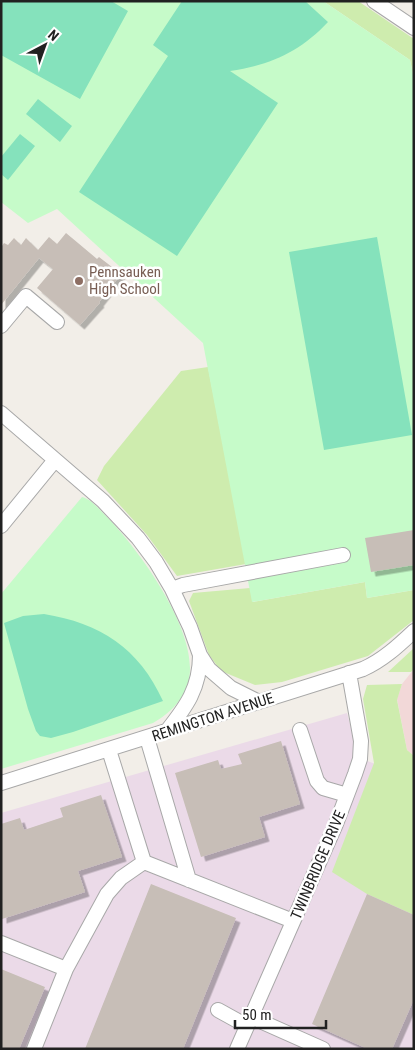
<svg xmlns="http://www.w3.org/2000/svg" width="415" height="1050" font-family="'Roboto Condensed',sans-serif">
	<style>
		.commercial { fill: #f2d8d8 }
		.industrial { fill: #ebdae8 }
		.grass { fill: #ceecae }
		.park { fill: #c6fbc9 }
		.pitch { fill: #85e2bc }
		.building { fill: #c7beb7; filter: url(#shadow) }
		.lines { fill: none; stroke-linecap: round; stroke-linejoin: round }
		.minor-casing { stroke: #a8a8a8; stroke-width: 16 }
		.minor { stroke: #fff; stroke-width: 14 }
		.education-dot { fill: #8d6e63; stroke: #fff; stroke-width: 2 }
		.labels { text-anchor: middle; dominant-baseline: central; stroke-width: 5; stroke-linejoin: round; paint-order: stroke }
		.education-label { font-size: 15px; fill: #785e54; stroke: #fff; text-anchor: start }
		.street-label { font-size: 15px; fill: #212121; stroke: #fff }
	</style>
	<defs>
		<filter id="shadow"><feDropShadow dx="4.5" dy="4.5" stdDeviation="0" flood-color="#0004"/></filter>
	</defs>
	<rect width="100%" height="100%" fill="#f2eee8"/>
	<path class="commercial" d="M414,669V756L407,750L397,699L402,684Z"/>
	<path class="industrial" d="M347,713L359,758L414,778V1049H1V813Z"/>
	<path class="grass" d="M323,1H358L414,39V79L410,60Z
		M208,367L246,564L177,576L147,535L97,480L104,466L181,371Z
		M365,582L367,598L414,590V620L368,656L282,682L255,685L221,671L209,655L189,601L193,593L250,588L253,602Z
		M414,648V669L411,672H388Z
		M402,684L397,700L407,750L414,756V915L367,894L332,872L374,763L363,699L367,685Z"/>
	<path class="park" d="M1,1H323L410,60L414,79V590L367,598L365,582L252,602L203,343L57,209L28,223L1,202Z
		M82,497C91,499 99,509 105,515C138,548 191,622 190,669C190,693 173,712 153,723L1,769V594Z"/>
	<path class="pitch" d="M1,1H111L128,11L80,99L1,55Z
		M182,1H305L328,22C300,52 270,65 230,71L278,103L177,256L79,192L168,56L153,45Z
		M38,99L72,126L60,142L26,114Z
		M20,134L35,146L8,180L1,174V157Z
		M377,237L412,435L324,450L289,252Z
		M44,614C100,623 139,648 163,701L73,732L51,738L40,736L36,731L28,709L4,623L23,616Z"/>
	<path class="building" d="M66,233L97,259L99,257L121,274L99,302L100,303L96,307L80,325L37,288L53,269L39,258L1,305V245L2,246L4,243L8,245L14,238L21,245L26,238L38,250L49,237L57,244Z
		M414,530V565L371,572L365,538Z
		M281,741L300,804L259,817L265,837L201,857L175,773L218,760L221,769L242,764L238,754Z
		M101,795L122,857L78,871L85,892L2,919L1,824L20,818L24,830L63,817L60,808Z
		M151,884L236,918L183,1049H85Z
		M367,894L414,915V999L392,1049H368L312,1024Z
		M1,969L45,987L19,1049H1Z"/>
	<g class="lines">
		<g class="minor-casing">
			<path id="minor" d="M374,1L414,28
				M1,326L26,296L57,322
				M1,413L103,501L138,538L156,562L172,589L190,627L200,655L209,669L231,688L259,702
				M1,526L55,460
				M172,589L183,585L343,555
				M300,730L317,781L323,788L347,795
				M166,732C186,707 200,688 200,655
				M147,738L189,880
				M109,750L144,862L293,921
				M1,783L363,669C383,660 398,646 414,631
				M1,943L66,969L107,894L121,878L144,862
				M218,1010L247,1026
				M251,1017L323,1049
				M34,1049L66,969
				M237,1049L336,824L355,774L360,759L361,741L349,673"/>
		</g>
		<use href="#minor" class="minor"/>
	</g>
	<circle class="education-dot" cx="79" cy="281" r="5"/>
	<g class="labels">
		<g class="education-label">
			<text x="89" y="272">Pennsauken<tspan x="89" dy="17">High School</tspan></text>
		</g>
		<g class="street-label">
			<text transform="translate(213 717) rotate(-18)">REMINGTON AVENUE</text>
			<text transform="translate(318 865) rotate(-67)">TWINBRIDGE DRIVE</text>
		</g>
	</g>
	<rect width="415" height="1050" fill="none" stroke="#212121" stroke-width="5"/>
	<g transform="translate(45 45) rotate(41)" stroke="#ffffff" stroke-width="4" paint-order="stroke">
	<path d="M0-4L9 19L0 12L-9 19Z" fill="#212121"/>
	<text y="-8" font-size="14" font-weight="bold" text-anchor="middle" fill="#212121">N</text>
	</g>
	<path d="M235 1020v8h91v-8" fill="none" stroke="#212121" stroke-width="2.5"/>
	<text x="242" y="1020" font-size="15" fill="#212121" stroke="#ffffff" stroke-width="4" paint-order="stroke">50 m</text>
</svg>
